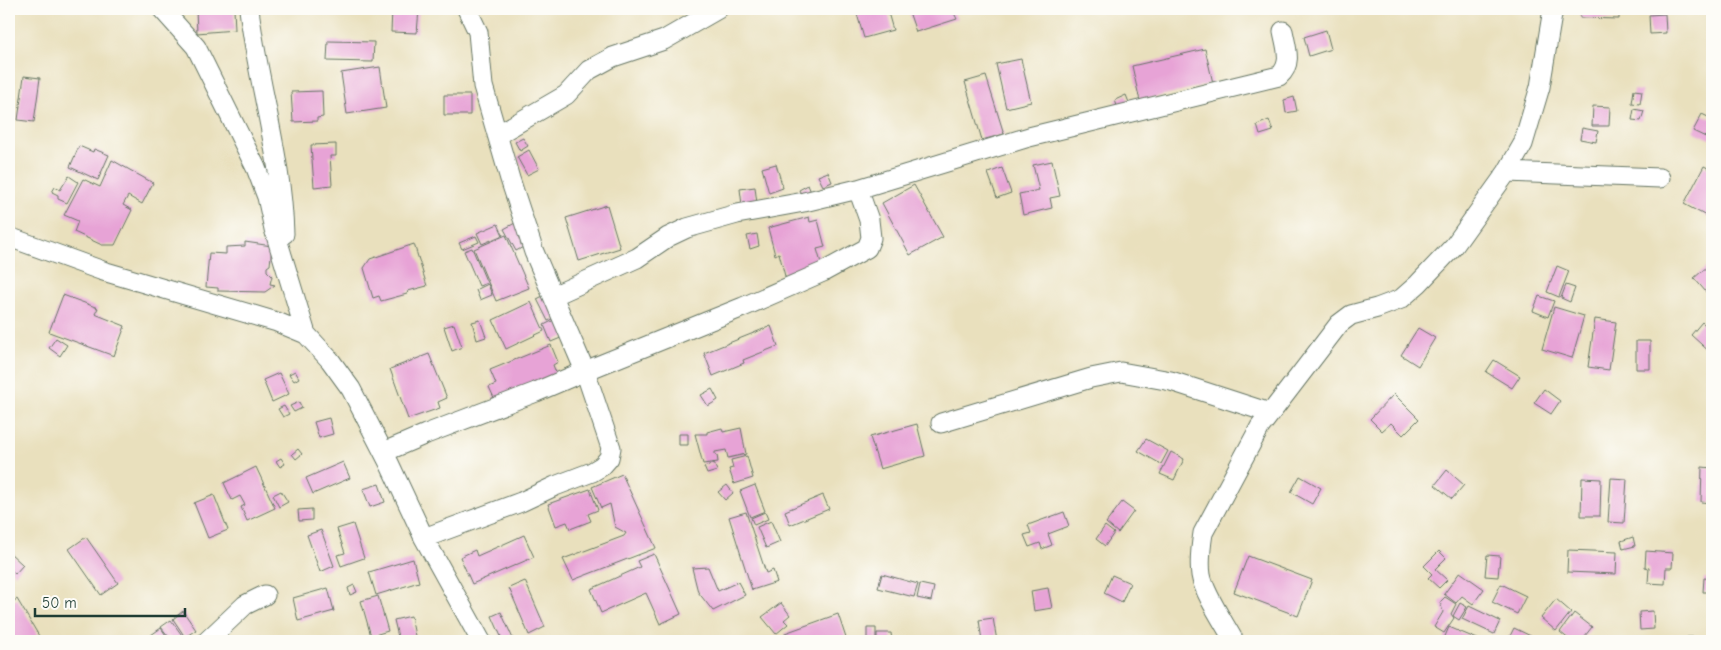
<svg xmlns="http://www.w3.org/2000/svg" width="1721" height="650" font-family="'Comic Neue',sans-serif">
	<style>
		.building { fill: #e7a3d6 }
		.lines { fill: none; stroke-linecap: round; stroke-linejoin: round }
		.minor-casing { stroke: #667664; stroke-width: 21 }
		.minor { stroke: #fff; stroke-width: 19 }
	</style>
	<rect width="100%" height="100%" fill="#fdfcf7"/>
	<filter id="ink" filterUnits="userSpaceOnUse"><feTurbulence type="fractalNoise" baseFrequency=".02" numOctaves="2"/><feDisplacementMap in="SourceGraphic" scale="10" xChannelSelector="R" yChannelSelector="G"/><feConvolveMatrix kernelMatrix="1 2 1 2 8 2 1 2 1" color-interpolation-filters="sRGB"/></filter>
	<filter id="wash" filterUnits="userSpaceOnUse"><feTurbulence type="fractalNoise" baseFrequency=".0096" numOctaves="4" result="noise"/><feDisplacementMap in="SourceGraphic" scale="20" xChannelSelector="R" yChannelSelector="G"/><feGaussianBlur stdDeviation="1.12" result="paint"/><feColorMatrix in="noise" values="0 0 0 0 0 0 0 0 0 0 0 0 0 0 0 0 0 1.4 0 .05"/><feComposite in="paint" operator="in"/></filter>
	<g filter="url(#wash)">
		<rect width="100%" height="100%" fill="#e9e0bd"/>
		<g id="blocks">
			<path class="building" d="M196,9H234L235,30L197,33Z
				M392,9H419L417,33L391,32Z
				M877,9H887L893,30L864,38L857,14Z
				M908,9H952L957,19L916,32Z
				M1580,9H1619V19L1580,18Z
				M1665,14L1666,33L1650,34L1649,15Z
				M1326,30L1331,49L1309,56L1304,37Z
				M328,41L374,42L373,62L327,61Z
				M1205,49L1213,83L1140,101L1132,66Z
				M1021,59L1031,102L1006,108L996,64Z
				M380,67L386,108L347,114L341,73Z
				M24,76L40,78L34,122L18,120Z
				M986,76L1004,134L982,140L965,82Z
				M1634,90L1642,91L1640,104L1632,103Z
				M322,91L323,117L317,118V121L293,122L291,92Z
				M444,95H470V115H444Z
				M1126,95L1130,105L1118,109L1115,100Z
				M1294,97L1297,111L1286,113L1284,100Z
				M1593,106L1610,107L1609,126H1592Z
				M1634,109L1644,111L1641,121L1632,120Z
				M1702,114L1712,119V140L1693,131Z
				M1269,120L1273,131L1260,135L1257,125Z
				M1582,128L1598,131L1596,142L1580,139Z
				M523,138L528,146L520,151L515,142Z
				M336,144V156H330L332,185L314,187L311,145Z
				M79,146L93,152L94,149L109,155L98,180L70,167Z
				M529,150L539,169L527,175L517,157Z
				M112,160L153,183L142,204L128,196L123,205L132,210L115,245H102L74,232L78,221L64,215L83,179L100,187Z
				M1052,161L1060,196L1050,198L1052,208L1023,215L1019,194L1039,190L1033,165Z
				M776,164L783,188L769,193L762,168Z
				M1704,166L1712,170V215L1710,218L1684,204Z
				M1002,168L1011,193L997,198L988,173Z
				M828,172L832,182L823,186L818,176Z
				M69,176L78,182L67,203L58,199V195L52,192L55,187L60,190Z
				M808,185L811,192L802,196L799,190Z
				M914,185L943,237L910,255L882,203Z
				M755,187L757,204L742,205L740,189Z
				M607,205L620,248L579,261L566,218Z
				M809,217L810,222L818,220L825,247L817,249L823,270L786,280L779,253L775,255L768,228Z
				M515,223L527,245L516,251L504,229Z
				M498,224L503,235L482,244L477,233Z
				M757,234L759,246L750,249L747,236Z
				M506,235L529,288L496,301L474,249Z
				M476,236L479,242L462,249L459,243Z
				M245,242L272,246L270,265L267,267V271L272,276L270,284L275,285L265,292L218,291V288L206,287L209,253L226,254V247L245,246Z
				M414,244L427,286L408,291L407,294L381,301L379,296L373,298L364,268L370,259Z
				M472,248L487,283L479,286L464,251Z
				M1557,266L1569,271L1559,297L1547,292Z
				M1708,266L1712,271V299L1694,278Z
				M488,284L492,295L480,300L476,290Z
				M1566,285L1575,288L1570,302L1561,298Z
				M549,293L560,315L548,321L537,299Z
				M63,295L98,308L95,314L125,326L114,356L49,332Z
				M1539,296L1554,301L1548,317L1533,311Z
				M531,302L544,331L506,349L493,320Z
				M1554,307L1584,316L1572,358L1542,349Z
				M560,317L568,335L551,342L544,325Z
				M1595,319L1616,322L1609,370L1588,367Z
				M480,320L486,337L477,340L472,322Z
				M1702,322L1712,331V354L1691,335Z
				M454,324L462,347L452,351L444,327Z
				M771,326L778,346L743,360L744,363L713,376L704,353Z
				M1418,328L1435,338L1418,366L1401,355Z
				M56,338L67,345L60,356L49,348Z
				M1636,341H1650V369H1636Z
				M551,345L558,362L553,365L558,378L496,402L489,387L496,384L490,370Z
				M429,354L447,398L438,402L440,408L408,419L390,369Z
				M1494,360L1520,376L1512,388L1486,372Z
				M295,371L299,378L294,381L289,374Z
				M279,373L289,394L272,402L263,380Z
				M712,389L718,400L708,406L701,395Z
				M1544,389L1560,401L1551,414L1534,403Z
				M1394,394L1419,419L1403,435L1391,423L1382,431L1370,419Z
				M299,402L302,408L294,412L290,406Z
				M284,406L289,414L283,417L278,409Z
				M329,418L333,434L319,438L314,422Z
				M917,424L925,456L880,469L870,437Z
				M722,428L723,432L741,428L746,454L728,458L726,450L715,452V454L717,455L718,462L703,464L695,434H707V432Z
				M679,434H688V445H679Z
				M1146,439L1168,451L1161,464L1138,451Z
				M298,449L302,454L296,459L292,454Z
				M1171,452L1184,459L1174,480L1160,474Z
				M747,456L753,478L734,484L729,469L733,468L731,460Z
				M281,458L285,464L280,467L276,461Z
				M343,462L350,478L313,494L306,478Z
				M714,463L717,471L707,474L704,467Z
				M256,467L275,508L247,521L241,507L245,505L240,496L232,500L224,483Z
				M1702,467L1712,468V503L1701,502Z
				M1447,470L1464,485L1452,499L1435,485Z
				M622,474L656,548L573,580L563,559L624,536L626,533L615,527L610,504L601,508L592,487Z
				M1300,476L1321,488L1312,504L1291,492Z
				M1582,478L1601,479L1600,516H1581Z
				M1611,478L1627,479L1624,523L1608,522Z
				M379,484L385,502L370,507L363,489Z
				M727,485L733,493L725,500L718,492Z
				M755,485L765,511L750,517L740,491Z
				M590,489L598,510L588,514L591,521L570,529L567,522L556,526L548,504Z
				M281,491L288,502L279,507L273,495Z
				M214,495L228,530L208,538L194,503Z
				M823,495L829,509L790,525L785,511Z
				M1122,502L1134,511L1118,533L1106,523Z
				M312,509V520L299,521L298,510Z
				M746,512L766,573L773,570L777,582L752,590L729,517Z
				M765,512L768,519L754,525L751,518Z
				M1064,512L1069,526L1048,534L1052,545L1042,549L1040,543L1029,547L1024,535L1031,533L1028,525Z
				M771,521L780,542L766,548L757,527Z
				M353,524L364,558L341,566L337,555L345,553L337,529Z
				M1105,526L1114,533L1105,546L1096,539Z
				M321,530L334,566L320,572L307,535Z
				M524,535L534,557L472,584L460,557L475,550L477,556Z
				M86,537L118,583L101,595L69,549Z
				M1633,537L1635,546L1623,549L1621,541Z
				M1568,550L1617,552L1616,574L1567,572Z
				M1439,551L1446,558L1435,569L1447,580L1439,588L1428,578L1432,574L1424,566Z
				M1646,551L1673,553L1672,568H1666L1665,584L1648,583L1649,568L1645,567Z
				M9,552L23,565L15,574L9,568Z
				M654,554L681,614L660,624L646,593L601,613L591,589L640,567L637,561Z
				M1487,555L1500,556L1498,577L1485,576Z
				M1248,556L1312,580L1298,616L1234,592Z
				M413,559L419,582L376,595L369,572Z
				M708,567L718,591L738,582L745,595L713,611L698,592L692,568Z
				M1460,572L1484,589L1473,604L1462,596L1456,603L1444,594Z
				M882,574L918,584L914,597L878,588Z
				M1112,575L1130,583L1122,602L1104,593Z
				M1704,578L1712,579V592H1703Z
				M525,581L545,627L529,635L509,588Z
				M920,584L934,587L931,601L917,598Z
				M1501,584L1526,596L1517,614L1492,602Z
				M354,585L357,592L350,595L348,588Z
				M328,588L334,611L298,621L293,598Z
				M1048,588L1052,608L1034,611L1031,591Z
				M378,596L388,631L371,636L361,601Z
				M1445,597L1456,604L1451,614L1454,618L1444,633L1434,627L1443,612L1440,602Z
				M17,599L42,641H14L9,632V604Z
				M1556,599L1571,612L1556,631L1541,618Z
				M781,603L790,615L784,620L788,624L776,634L762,617Z
				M1460,603L1467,607L1459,620L1453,616Z
				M1469,606L1500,621L1494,634L1462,619Z
				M183,611L196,630L185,637L173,619Z
				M1653,611L1654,629L1640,630L1639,612Z
				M501,612L514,641H503L492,616Z
				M1574,613L1592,627L1581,641H1571L1560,632Z
				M838,614L847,641H788L785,633Z
				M411,616L416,641H399L394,620Z
				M993,618L997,641H982L979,620Z
				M171,620L184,638L179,641H172L161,627Z
				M1449,627L1482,641H1443Z
				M161,628L170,641H155L151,635Z
				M867,628H876V641H867Z
				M1514,628L1541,641H1511L1508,640Z
				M877,633H891L892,641H877Z
				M1687,637H1708V641H1687Z"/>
		</g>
	</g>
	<g filter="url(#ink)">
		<use href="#blocks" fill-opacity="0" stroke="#667664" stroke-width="1"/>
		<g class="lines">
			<g class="minor-casing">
				<path id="minor" d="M162,9L196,47L256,168L267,197L274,229L306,334
					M249,9C258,84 282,158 284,234
					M467,9L478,32L483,86L510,179L534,252L585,371L743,307L823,272L867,248L871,238L869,220L858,189
					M497,135L566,95L589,70L613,57L664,40L718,9
					M1507,172L1660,178
					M9,237L103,271L277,322L306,334L330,360L351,389L389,463L424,538L481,641
					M553,296L637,258L668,237L687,228L737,214L804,202L858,189L1029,137L1279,76C1293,64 1286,47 1283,31
					M941,423L1091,378L1121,372L1171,381L1270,413
					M384,452L426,434L536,392L585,371L611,448L609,458L602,466L592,472L555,486L521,502L424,538
					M207,641L245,605L265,595
					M1234,641C1225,624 1204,594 1201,575C1199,562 1201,546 1203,533L1260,427L1339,324L1351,315L1377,308L1401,299L1418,284L1454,246L1507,172L1523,144L1540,87L1553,9"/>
			</g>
			<use href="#minor" class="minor"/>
		</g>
	</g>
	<rect width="1721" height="650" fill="none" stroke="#fdfcf7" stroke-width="30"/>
	<path d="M35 608v8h150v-8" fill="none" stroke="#1f3d34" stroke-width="2.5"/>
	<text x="42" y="608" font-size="15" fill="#1f3d34" stroke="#fdfcf7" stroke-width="4" paint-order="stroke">50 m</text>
</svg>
